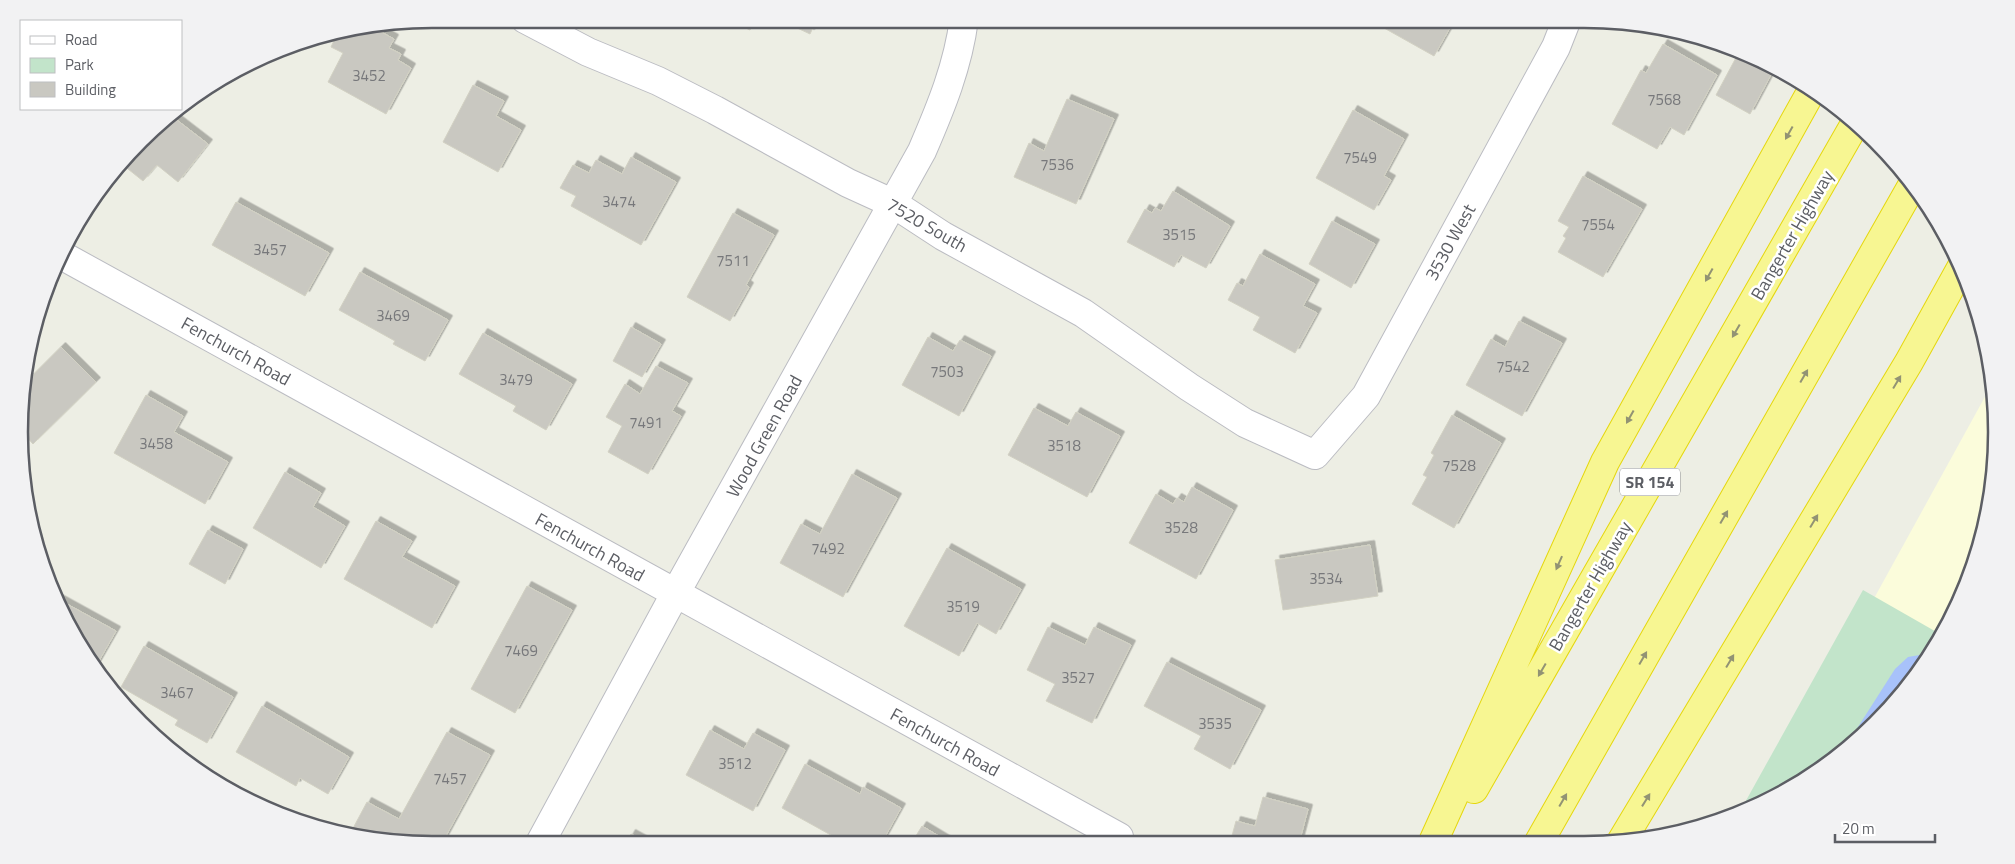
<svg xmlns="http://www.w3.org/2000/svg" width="2015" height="864" font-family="'Titillium Web',sans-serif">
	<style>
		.commercial { fill: #fbfcdb }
		.green { fill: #c2e4ca }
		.water { fill: #a8c2fa }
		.building { fill: #c9c8c1; stroke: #d2d1c3; filter: url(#shadow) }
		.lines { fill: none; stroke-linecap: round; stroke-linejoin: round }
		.minor-casing { stroke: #bbbcc2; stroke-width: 30 }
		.highway-casing { stroke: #e5d70d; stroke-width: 30 }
		.minor { stroke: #fff; stroke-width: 28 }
		.highway { stroke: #f7f692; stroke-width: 28 }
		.oneway { fill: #929374 }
		.labels { text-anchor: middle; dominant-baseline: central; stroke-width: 5; stroke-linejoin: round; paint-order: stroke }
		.number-label { font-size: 15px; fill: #77787b }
		.shield { fill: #fff; stroke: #8d8e92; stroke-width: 1 }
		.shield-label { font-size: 16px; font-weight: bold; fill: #5c5e64 }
		.street-label { font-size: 18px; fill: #5c5e64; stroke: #fff }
		.rim { fill: none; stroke: #5c5e64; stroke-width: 2.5 }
	</style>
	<defs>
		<filter id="shadow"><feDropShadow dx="4.5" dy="-4.5" stdDeviation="0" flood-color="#0004"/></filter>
	</defs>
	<rect width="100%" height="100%" fill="#edeee4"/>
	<path class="commercial" d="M1992,384L1995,405L1993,486L1974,565L1926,662L1835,760L1762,802Z"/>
	<path class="green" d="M1863,590L1940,634L1926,662L1835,760L1738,815Z"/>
	<path class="water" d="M1931,653L1926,662L1842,752L1895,669L1908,657Z"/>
	<path class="building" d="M726,19H756L750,30Z
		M778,19H817L810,34Z
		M1095,19H1124L1122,25Z
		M1368,19H1455L1434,56Z
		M374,28L394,39L389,48L401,54L398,60L411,68L386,114L328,82L343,53L331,47L337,34Z
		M1663,44L1717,75L1684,135L1670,127L1657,149L1612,124L1641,70L1646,73Z
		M1739,52L1773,71L1750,114L1716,95Z
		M473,85L504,101L496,116L521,130L498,172L443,142Z
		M1067,99L1114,119L1076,204L1014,177L1029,143L1044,151Z
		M1353,110L1404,139L1384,176L1391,180L1374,210L1316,178Z
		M169,114L208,144L178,182L157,165L143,181L123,165L160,121Z
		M631,157L676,182L641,245L571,206L576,196L560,188L573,165L589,173L596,160L622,174Z
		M1583,176L1642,209L1603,277L1558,252L1566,238L1563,236L1569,227L1558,221Z
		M1173,191L1230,226L1206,268L1181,255L1174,267L1127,242L1145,209L1152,213L1155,208L1161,211Z
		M236,202L329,253L305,296L212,245Z
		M733,213L774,235L746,285L749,287L730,321L687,297Z
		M1332,221L1375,244L1351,288L1309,264Z
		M1260,254L1315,284L1303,306L1317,313L1295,353L1253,330L1260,317L1228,300L1237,283L1243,286Z
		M360,272L448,320L425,361L393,344L395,341L339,310Z
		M1519,321L1562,343L1522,416L1466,385L1491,339L1505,347Z
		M631,327L661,344L642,377L613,361Z
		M483,333L572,384L546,430L513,411L516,406L459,374Z
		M928,337L953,351L960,340L991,356L959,416L902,385Z
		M61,347L96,382L33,444L24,434L26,376L29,379Z
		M656,366L688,383L672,411L681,416L648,474L608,452L622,426L606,417L625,384L640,394Z
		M146,395L183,416L174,432L228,462L205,504L114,453Z
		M1034,408L1068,426L1076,412L1120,436L1087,497L1008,455Z
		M1452,415L1501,443L1454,528L1412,504L1427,477L1423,475L1434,455L1431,453Z
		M285,472L321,493L313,507L345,526L321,568L253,528Z
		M852,474L897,498L843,597L780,563L801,524L820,534Z
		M1192,487L1233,510L1196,579L1129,543L1156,494L1173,504L1177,498L1184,502Z
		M376,521L412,541L402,557L455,586L432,628L344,579Z
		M208,530L243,549L225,584L189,564Z
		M1370,545L1378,596L1283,610L1275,560Z
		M947,548L1021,589L996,634L977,623L959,656L904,626Z
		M527,586L572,610L515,713L471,689Z
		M56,598L116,631L96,666L74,638Z
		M1048,627L1085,645L1094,627L1131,645L1092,723L1046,701L1055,684L1027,670Z
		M144,646L233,697L207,743L175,725L178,720L121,687Z
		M1167,662L1261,710L1230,769L1194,749L1201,736L1144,706Z
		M262,706L349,757L328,794L300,778L296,786L236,752Z
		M710,730L744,749L753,733L785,750L753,811L686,775Z
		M447,732L490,755L441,845L351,832L367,802L399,819Z
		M805,764L860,794L863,787L901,808L881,844H847L782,808Z
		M1263,797L1308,809L1299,843H1230L1236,821L1255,826Z
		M922,826L952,844H911Z
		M631,834L651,845H625Z"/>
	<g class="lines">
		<g class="minor-casing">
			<path id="minor" d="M525,19L588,52L658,81L715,110L848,183L894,204L943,236L1083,313L1189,387L1245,423L1315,455L1366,396L1556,47L1567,19
				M63,256L1119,837
				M539,845L675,594L922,151C941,107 958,66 964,19"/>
		</g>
		<g class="highway-casing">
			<path id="highway" d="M1474,789L1856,122
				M1433,842L1605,462L1812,90
				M1539,842L1913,184
				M1621,842L1909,362L1961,268"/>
		</g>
		<use href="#minor" class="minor"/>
		<use href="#highway" class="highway"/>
	</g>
	<defs><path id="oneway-solid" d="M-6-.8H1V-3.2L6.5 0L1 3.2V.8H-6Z" transform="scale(1.25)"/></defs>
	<g class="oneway">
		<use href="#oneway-solid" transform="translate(1789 133) rotate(119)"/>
		<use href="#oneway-solid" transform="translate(1709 275) rotate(119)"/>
		<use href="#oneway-solid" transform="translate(1736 331) rotate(120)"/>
		<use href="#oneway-solid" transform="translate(1804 376) rotate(-60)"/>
		<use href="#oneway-solid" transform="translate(1897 382) rotate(-59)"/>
		<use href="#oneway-solid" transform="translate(1630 417) rotate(119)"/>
		<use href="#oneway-solid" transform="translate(1724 517) rotate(-60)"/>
		<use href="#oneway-solid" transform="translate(1814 521) rotate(-59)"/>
		<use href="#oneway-solid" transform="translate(1559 563) rotate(114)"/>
		<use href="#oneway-solid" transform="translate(1643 658) rotate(-60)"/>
		<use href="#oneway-solid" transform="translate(1730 661) rotate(-59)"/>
		<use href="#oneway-solid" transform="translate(1542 670) rotate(120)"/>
		<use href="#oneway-solid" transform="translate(1563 800) rotate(-60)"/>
		<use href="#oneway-solid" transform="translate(1646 800) rotate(-58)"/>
	</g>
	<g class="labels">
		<g class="number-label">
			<text x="369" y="75">3452</text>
			<text x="1664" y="99">7568</text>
			<text x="1360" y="157">7549</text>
			<text x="1057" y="164">7536</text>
			<text x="619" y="201">3474</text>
			<text x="1598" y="224">7554</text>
			<text x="1179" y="234">3515</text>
			<text x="270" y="249">3457</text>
			<text x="733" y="260">7511</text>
			<text x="393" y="315">3469</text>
			<text x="1513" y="366">7542</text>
			<text x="947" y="371">7503</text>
			<text x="516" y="379">3479</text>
			<text x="646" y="422">7491</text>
			<text x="156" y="443">3458</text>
			<text x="1064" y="445">3518</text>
			<text x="1459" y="465">7528</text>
			<text x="1181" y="527">3528</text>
			<text x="828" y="548">7492</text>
			<text x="1326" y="578">3534</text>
			<text x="963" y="606">3519</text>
			<text x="521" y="650">7469</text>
			<text x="1078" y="677">3527</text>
			<text x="177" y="692">3467</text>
			<text x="1215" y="723">3535</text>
			<text x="735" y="763">3512</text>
			<text x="450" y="778">7457</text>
		</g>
		<rect class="shield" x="1620" y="468.5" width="60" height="27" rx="4"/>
		<g class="shield-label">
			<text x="1650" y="482">SR 154</text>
		</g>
		<g class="street-label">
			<text transform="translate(927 225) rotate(30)">7520 South</text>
			<text transform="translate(1792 235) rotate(-60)">Bangerter Highway</text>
			<text transform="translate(1450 242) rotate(-61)">3530 West</text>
			<text transform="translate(236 351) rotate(29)">Fenchurch Road</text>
			<text transform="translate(764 436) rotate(-61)">Wood Green Road</text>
			<text transform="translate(590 547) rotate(29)">Fenchurch Road</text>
			<text transform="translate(1590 586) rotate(-60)">Bangerter Highway</text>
			<text transform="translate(945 742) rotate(29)">Fenchurch Road</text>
		</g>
	</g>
	<path d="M0 0H2015V864H0ZM432 28H1584A404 404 0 0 1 1988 432V432A404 404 0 0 1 1584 836H432A404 404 0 0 1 28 432V432A404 404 0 0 1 432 28Z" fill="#f2f2f3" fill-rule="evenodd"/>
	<path class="rim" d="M432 28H1584A404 404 0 0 1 1988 432V432A404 404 0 0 1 1584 836H432A404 404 0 0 1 28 432V432A404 404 0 0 1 432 28Z"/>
	<rect x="20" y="20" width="162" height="90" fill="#ffffff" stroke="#bebfc1"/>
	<rect x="30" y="36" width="25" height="8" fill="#ffffff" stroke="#bebfc1"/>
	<text x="65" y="45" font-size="15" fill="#5c5e64">Road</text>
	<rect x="30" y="58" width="25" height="15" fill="#c2e4ca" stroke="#bebfc1"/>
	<text x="65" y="70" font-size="15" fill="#5c5e64">Park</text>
	<rect x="30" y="82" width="25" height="15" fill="#c9c8c1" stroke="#bebfc1"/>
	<text x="65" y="95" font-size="15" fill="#5c5e64">Building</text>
	<path d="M1835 834v8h100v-8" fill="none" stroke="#5c5e64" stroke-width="2.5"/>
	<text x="1842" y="834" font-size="15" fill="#5c5e64" stroke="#ffffff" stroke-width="4" paint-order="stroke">20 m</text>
</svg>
